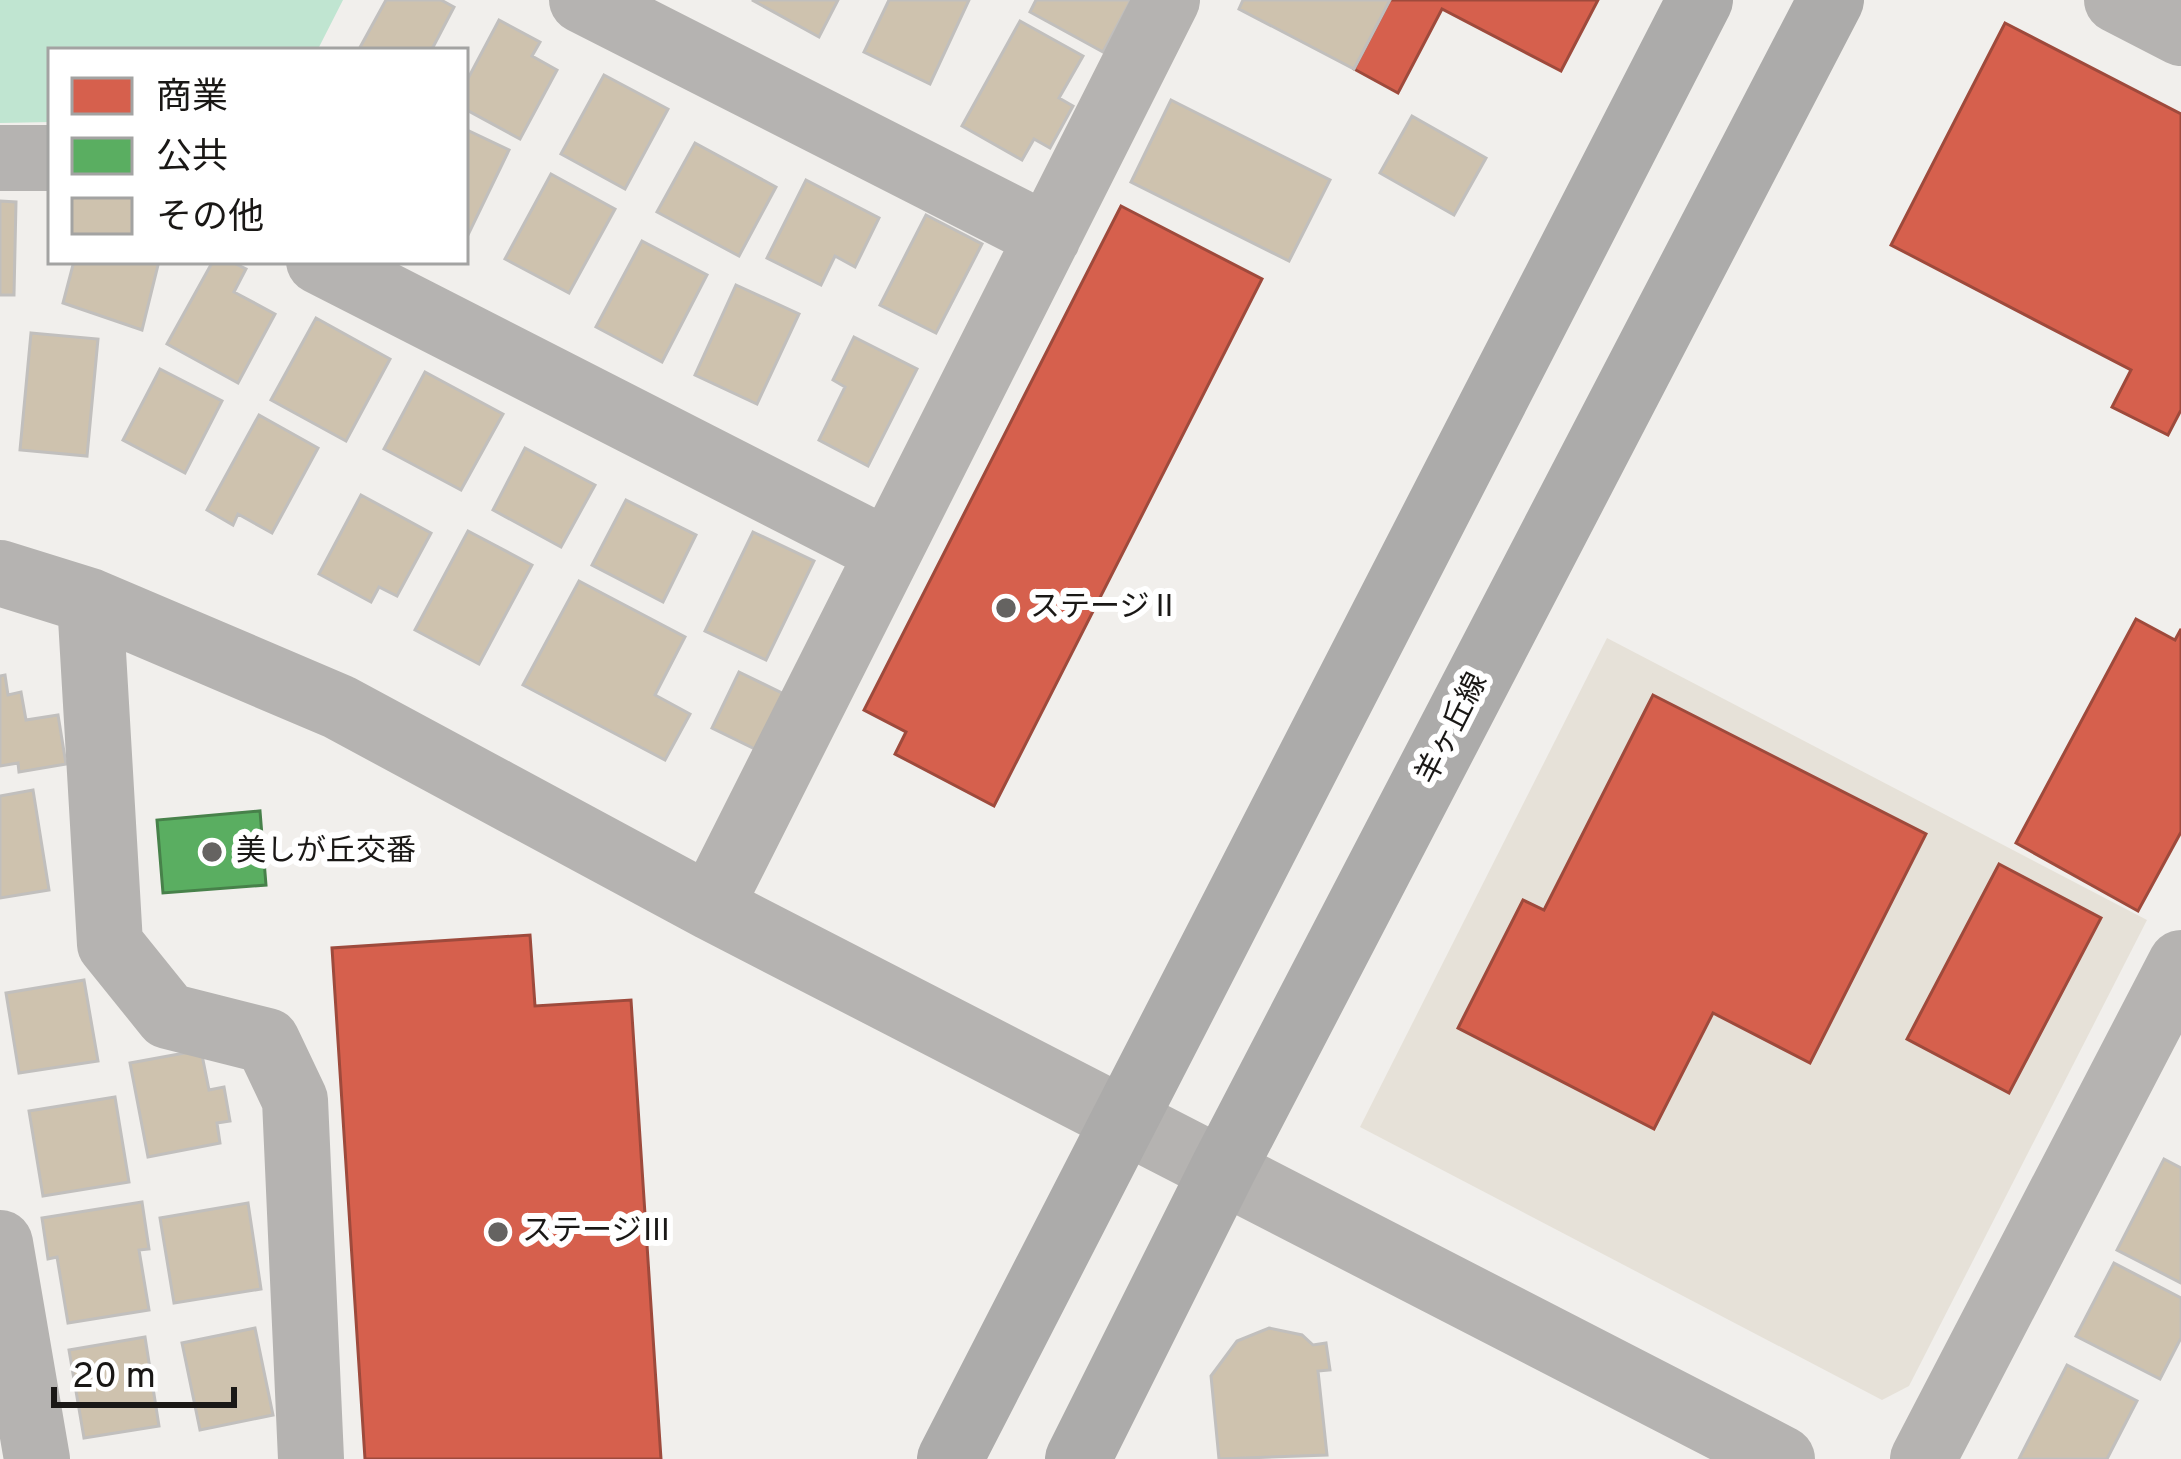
<svg xmlns="http://www.w3.org/2000/svg" width="2181" height="1459" font-family="Overpass,'Noto Sans JP',sans-serif">
	<style>
		.built { fill: #e6e1d8 }
		.green { fill: #c0e5d1 }
		.shops { fill: #d6604d; stroke: #9e4a3c; stroke-width: 3 }
		.public { fill: #5aae61; stroke: #47814a; stroke-width: 3 }
		.building { fill: #cec2ae; stroke: #c1bfbd; stroke-width: 3 }
		.lines { fill: none; stroke-linecap: round; stroke-linejoin: round }
		.minor { stroke: #b5b3b1; stroke-width: 66 }
		.major { stroke: #acabaa; stroke-width: 66 }
		.poi-dot { fill: #656361; stroke: #fff; stroke-width: 4.5 }
		.labels { text-anchor: middle; dominant-baseline: central; stroke-width: 12; stroke-linejoin: round; paint-order: stroke }
		.poi-label { font-size: 30px; fill: #1a1816; stroke: #fff; text-anchor: start }
		.street-label { font-size: 30px; fill: #1a1816; stroke: #fff }
	</style>
	<rect width="100%" height="100%" fill="#f1efec"/>
	<path class="built" d="M1607,638L2147,920L1909,1386L1882,1400L1360,1127Z"/>
	<path class="green" d="M0,0H343L317,51H51V122L0,123Z"/>
	<path class="shops" d="M1390,0H1598L1561,71L1442,9L1398,93L1354,69Z
		M2005,23L2181,114V410L2168,435L2112,407L2131,370L1891,245Z
		M1121,206L1262,279L994,806L895,754L906,732L864,710Z
		M2136,619L2175,640L2181,629V832L2138,911L2016,843Z
		M1653,695L1926,834L1810,1063L1713,1013L1654,1129L1458,1028L1523,900L1544,910Z
		M1999,864L2101,918L2009,1093L1907,1039Z
		M530,935L535,1006L631,1000L661,1459H365L332,948Z"/>
	<path class="public" d="M260,811L266,885L163,893L157,820Z"/>
	<path class="building" d="M386,0H441L454,7L431,51H358Z
		M752,0H838L819,37Z
		M889,0H969L930,84L864,52Z
		M1036,0H1131L1103,52L1030,12Z
		M1243,0H1390L1354,69L1239,9Z
		M499,20L540,42L532,56L557,70L520,139L465,109V84Z
		M1020,21L1083,56L1059,98L1073,106L1050,148L1034,139L1022,160L962,126Z
		M604,75L668,109L625,189L561,154Z
		M1171,100L1330,180L1289,261L1131,182Z
		M1412,116L1486,158L1454,215L1380,173Z
		M465,129L509,150L468,235L465,234Z
		M695,143L776,187L739,256L657,212Z
		M551,174L615,209L569,293L505,259Z
		M806,180L879,218L855,267L835,256L821,285L767,258Z
		M0,201L16,202L14,295H0Z
		M926,215L982,244L936,333L880,305Z
		M642,241L707,275L662,362L596,327Z
		M74,261H159L142,330L63,303Z
		M213,261H230L246,269L234,292L275,314L238,383L167,344Z
		M736,285L799,314L757,404L695,375Z
		M316,318L390,359L346,441L271,400Z
		M31,333L98,339L87,456L20,450Z
		M854,337L917,369L868,466L819,440L845,387L833,380Z
		M160,369L222,401L185,473L123,440Z
		M425,372L503,414L461,490L384,449Z
		M259,415L318,448L272,533L238,514L233,525L207,510Z
		M525,448L595,485L561,547L493,510Z
		M361,495L431,533L397,596L379,587L371,602L319,574Z
		M626,500L696,535L663,602L592,565Z
		M468,531L532,565L479,664L415,630Z
		M753,532L814,561L766,660L705,631Z
		M579,581L685,637L655,695L690,714L665,760L523,685Z
		M739,672L786,695L759,751L712,728Z
		M5,675L8,695L21,692L26,720L58,715L66,764L19,772L18,763L0,766V676Z
		M33,790L49,890L0,898V796Z
		M84,980L98,1061L19,1073L6,993Z
		M201,1050L209,1090L224,1087L230,1121L217,1123L220,1143L148,1157L130,1063Z
		M115,1097L129,1182L43,1196L29,1111Z
		M2164,1159L2181,1168V1283L2117,1250Z
		M142,1202L149,1249L139,1250L149,1310L68,1323L57,1257L48,1259L42,1218Z
		M248,1203L261,1289L174,1303L160,1218Z
		M2114,1263L2181,1298V1338L2160,1379L2076,1336Z
		M255,1328L273,1415L200,1430L182,1343Z
		M1269,1328L1302,1335L1313,1345L1326,1343L1330,1370L1318,1371L1327,1455L1219,1459L1211,1376L1237,1341Z
		M145,1337L159,1426L84,1438L69,1350Z
		M2067,1365L2137,1401L2107,1459H2019Z"/>
	<g class="lines">
		<path class="minor" d="M582,0L1048,237
			M2117,0L2181,33
			M0,158H51
			M319,261L885,550
			M0,573L90,601L339,707L710,907L1782,1459
			M90,601L110,944L168,1016L267,1041L295,1100L311,1459
			M710,907L1167,0
			M0,1243L37,1459
			M1923,1459L2181,963"/>
		<path class="major" d="M950,1459L1700,0
			M1078,1459L1223,1169L1831,0"/>
	</g>
	<g class="poi-dot">
		<circle cx="1006" cy="608" r="12"/>
		<circle cx="212" cy="852" r="12"/>
		<circle cx="498" cy="1232" r="12"/>
	</g>
	<g class="labels">
		<g class="poi-label">
			<text x="1030" y="608">ステージⅡ</text>
			<text x="236" y="852">美しが丘交番</text>
			<text x="522" y="1232">ステージⅢ</text>
		</g>
		<g class="street-label">
			<text transform="translate(1453 729) rotate(-63)">羊ヶ丘線</text>
		</g>
	</g>
	<rect x="48" y="48" width="420" height="216" fill="#ffffff" stroke="#a3a3a2" stroke-width="3"/>
	<rect x="72" y="78" width="60" height="36" fill="#d6604d" stroke="#a3a3a2" stroke-width="3"/>
	<text x="156" y="108" font-size="36" fill="#1a1816">商業</text>
	<rect x="72" y="138" width="60" height="36" fill="#5aae61" stroke="#a3a3a2" stroke-width="3"/>
	<text x="156" y="168" font-size="36" fill="#1a1816">公共</text>
	<rect x="72" y="198" width="60" height="36" fill="#cec2ae" stroke="#a3a3a2" stroke-width="3"/>
	<text x="156" y="228" font-size="36" fill="#1a1816">その他</text>
	<path d="M54 1387v18h180v-18" fill="none" stroke="#1a1816" stroke-width="6"/>
	<text x="72" y="1387" font-size="36" fill="#1a1816" stroke="#ffffff" stroke-width="9" paint-order="stroke">20 m</text>
</svg>
